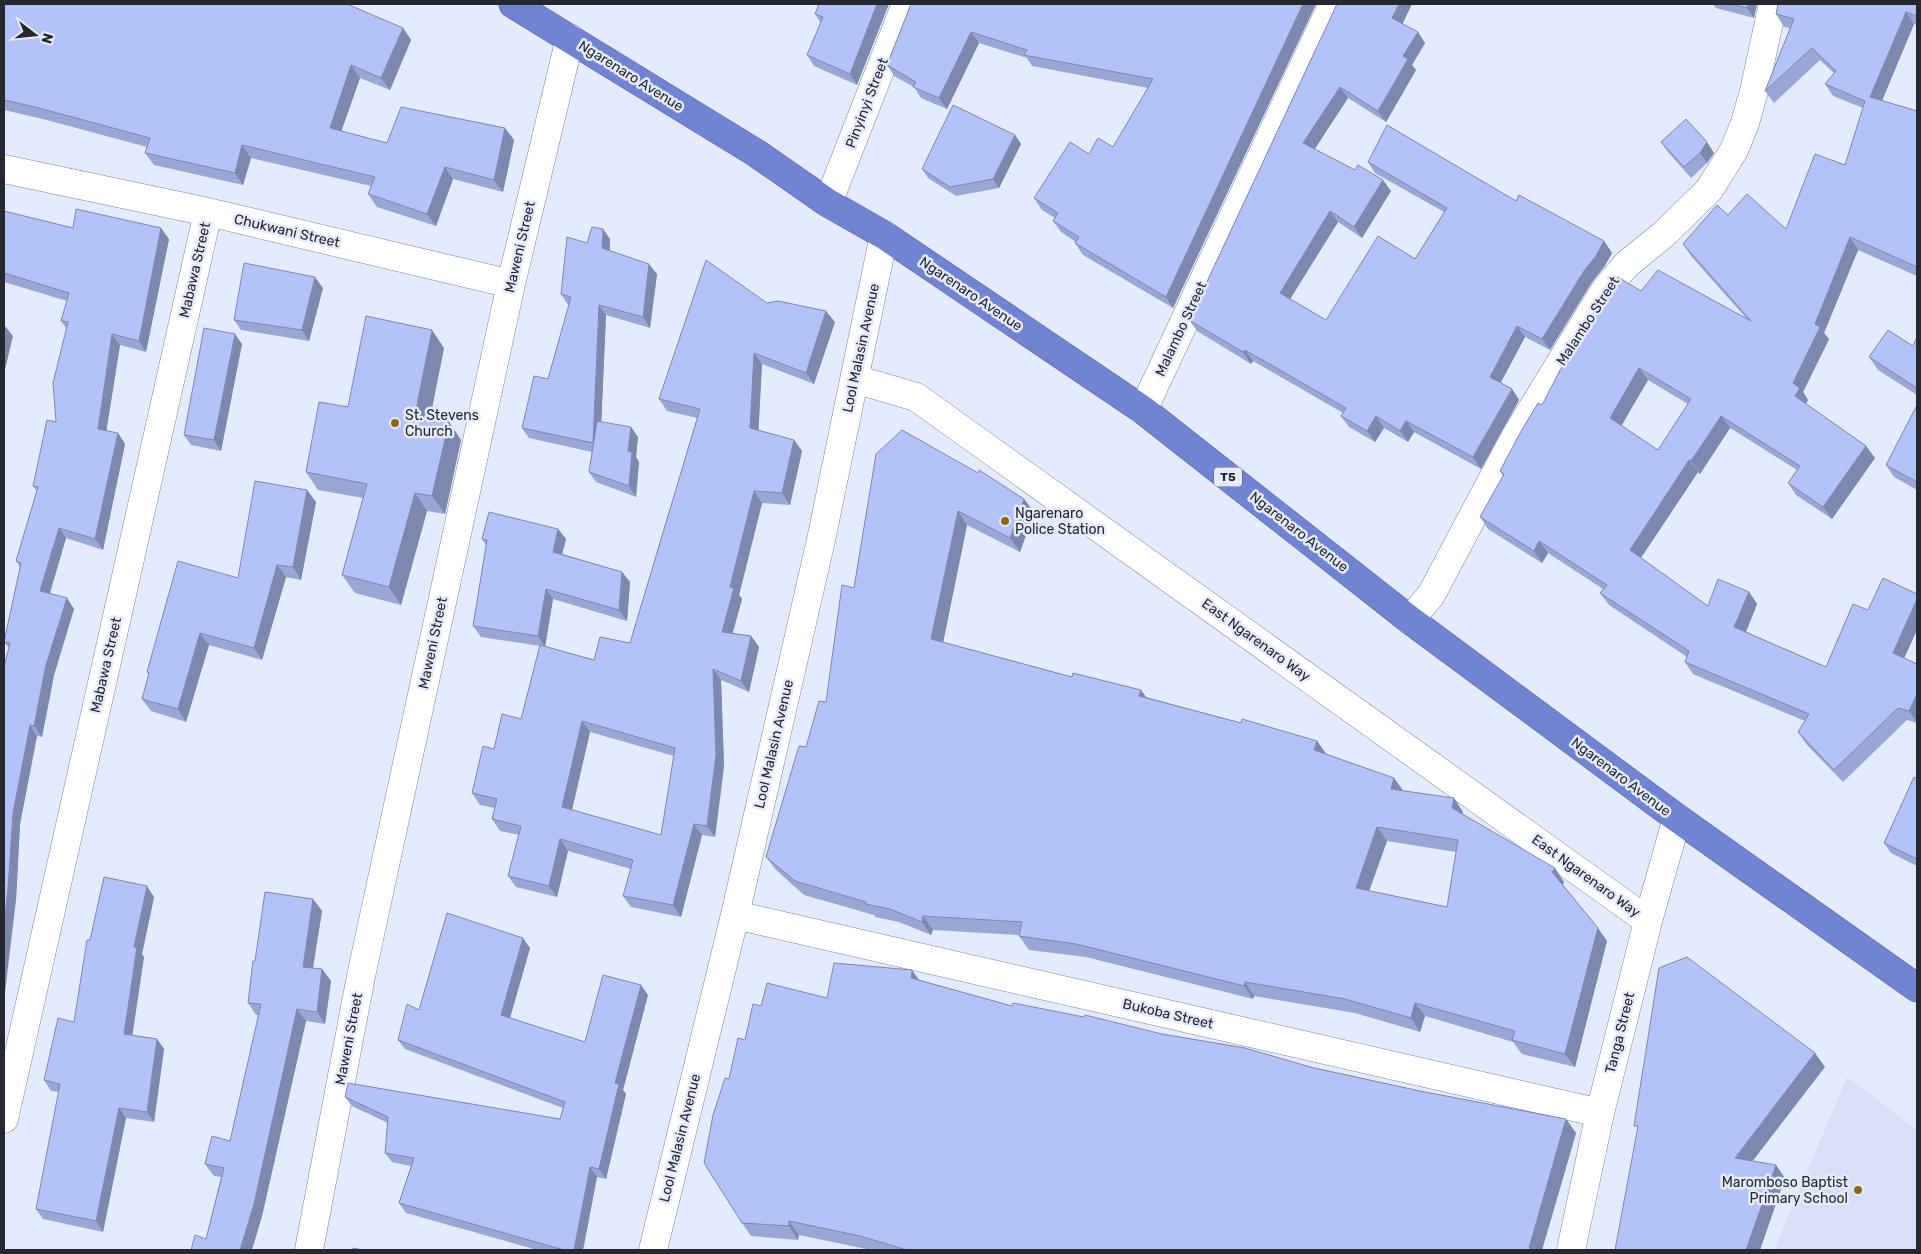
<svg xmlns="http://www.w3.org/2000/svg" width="1921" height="1254" font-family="Rubik,sans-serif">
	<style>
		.built { fill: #d7dff9 }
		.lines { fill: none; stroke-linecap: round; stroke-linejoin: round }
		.minor-casing { stroke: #7f8596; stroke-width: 29 }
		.highway-casing { stroke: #57639a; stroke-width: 29 }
		.minor { stroke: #fff; stroke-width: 28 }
		.highway { stroke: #7183d3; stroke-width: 28 }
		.wall { fill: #9aa7d5; fill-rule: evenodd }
		.shaded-wall { fill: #7d88ae }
		.building { fill: #b3c2f8; stroke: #7d88ae; fill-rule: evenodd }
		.poi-dot { fill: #8f680e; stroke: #e5ebfe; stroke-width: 2 }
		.labels { text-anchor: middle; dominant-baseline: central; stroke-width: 5; stroke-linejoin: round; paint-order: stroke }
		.shield { fill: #e5ebfe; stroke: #5f626d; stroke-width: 1 }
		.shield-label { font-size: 12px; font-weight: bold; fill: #26282f }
		.street-label { font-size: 14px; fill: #26282f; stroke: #e5ebfe }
		.poi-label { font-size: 14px; fill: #26282f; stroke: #e5ebfe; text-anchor: start }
	</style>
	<rect width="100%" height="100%" fill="#e5ebfe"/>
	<path class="built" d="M1847,1077L1917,1130V1250H1774Z"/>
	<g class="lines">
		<g class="minor-casing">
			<path id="minor" d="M4,169L208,212L511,284
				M828,203L906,4
				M855,379L916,397L1648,921
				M1143,410L1333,4
				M1410,620L1431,595L1515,437L1605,290L1627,264L1664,234L1709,190L1734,150L1745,123L1754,91L1773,4
				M735,915L1600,1113
				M4,1119L208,212
				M309,1250L361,976L511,284L570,38
				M653,1250L735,915L821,540L884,235
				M1571,1250L1600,1113L1648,921L1677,818"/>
		</g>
		<g class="highway-casing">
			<path id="highway" d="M513,4L756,153L828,203L884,235L1143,410L1410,620L1677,818L1917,988"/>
		</g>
		<use href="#minor" class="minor"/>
		<use href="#highway" class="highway"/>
	</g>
	<path class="wall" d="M4,4L403,28L411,40L390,90L360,78L341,131L387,143L505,128L514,140L503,192L453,179L436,226L377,207L368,194L371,186L251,158L243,185L154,165L145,153L147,147L43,119L4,110Z
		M819,4L857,85L814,66L807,55L821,23L815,14Z
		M911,4H1316L1173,308L1083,255L1075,243L1076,242L1061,232L1053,221L1055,218L1042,210L1034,198L1089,154L1113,147L1148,88L1032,66L1027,58L979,43L947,109L921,98L914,87L894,76L887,65Z
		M1337,4H1412L1402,24L1418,32L1425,43L1412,65L1416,70L1386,122L1348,98L1314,149L1391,191L1362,238L1338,222L1290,299L1326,320L1415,259L1444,212L1375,173L1368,162L1516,201L1604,241L1612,253L1604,267L1592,282L1550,350L1525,337L1500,382L1512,389L1519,400L1481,469L1414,432L1408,442L1384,428L1375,442L1349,427L1341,416L1343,413L1253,361L1251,364L1197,331L1189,320Z
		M1713,4H1757L1754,18L1716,8Z
		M1917,4V25L1914,24L1882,101L1917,111V276L1858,250L1824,333L1829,339L1803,392L1808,400L1806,404L1866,446L1875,458L1832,519L1796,495L1788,483L1797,470L1730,428L1700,474L1698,472L1641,558L1708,606L1749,592L1757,604L1746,632L1826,667L1868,610L1917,594V630L1904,658L1917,664V723L1907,720L1843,782L1807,745L1798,732L1805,721L1693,674L1685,662L1687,657L1609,605L1600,593L1603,589L1548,553L1542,563L1488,529L1480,517L1503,476L1500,471L1542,405L1641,291L1747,319L1691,256L1683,244L1728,215L1786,229L1845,165L1863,108L1833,96L1825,84L1834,73L1820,60L1774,103L1765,91L1790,28L1784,27L1776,14ZM1648,380L1688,404L1658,450L1621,425Z
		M1015,135L1021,144L999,188L956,196L928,178L922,169Z
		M1661,142L1714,153L1707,163L1691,178L1668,152Z
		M4,211L73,228L169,239L146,352L120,345L106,431L118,433L125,444L103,550L66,538L50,594L74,609L54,675L42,737L37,736L20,824L16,900L9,648L4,642L20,567L16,561L37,491L33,486L56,422L67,329L61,321L67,301L4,282Z
		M603,229L610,239V251L657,274L650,328L606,315L601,422L638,437L636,457L639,462L636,497L596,482L589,472L592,452L529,438L522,428L548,379L569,305H568L561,294L587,243Z
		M323,288L309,341L241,330L234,320Z
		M767,303L835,322L814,384L762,364L758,430L794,440L802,451L790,505L762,503L739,595L742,599L732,633L751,636L759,647L749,692L721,680L724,766L715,837L702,835L681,917L631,907L623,896L631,869L568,851L557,897L516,887L508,876L519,835L500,831L492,819L495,808L480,805L472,793L494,749L521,719L540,646L481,637L473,626L486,545L482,539L558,529L566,539L562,554L622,572L630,582L627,621L553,599L545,647L594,660L630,643L697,418L667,411L659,399ZM590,732L674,756L661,835L572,810Z
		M1917,337V395L1878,370L1869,357L1913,346Z
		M242,344L221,451L191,445L184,435Z
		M444,348L430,418L449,422L461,440L445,514L427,511L401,605L355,593L342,575L363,498L318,490L306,472L348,407Z
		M1917,405V490L1894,477L1886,465Z
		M876,454L1024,499L1034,512L1020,552L967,525L943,642L1072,677L1141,690L1146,697L1241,723L1317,741L1326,754L1394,778L1403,791L1463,812V814L1564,882L1563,885L1607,941L1575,1067L1522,1054L1513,1042L1425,1016L1420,1032L1355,1013L1254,996L1253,999L1086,957L1029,950L1019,936L1020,935L933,930L931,935L899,922L875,917L874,915L804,895L776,870L766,857L806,747L826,702L854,588ZM1387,841L1456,852L1447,907L1369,891Z
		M307,490L316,502L301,580L286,577L262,660L209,645L186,722L151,711L142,699L149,675L147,672L238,578Z
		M1917,779V866L1891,853L1884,843Z
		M154,897L142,954L144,957L132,1035L157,1039L164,1049L154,1122L126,1118L103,1232L43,1219L36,1209L59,1092L51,1091L44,1080L74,1022L90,940Z
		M313,899L322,911L313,968L322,969L331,981L325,1024L306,1021L262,1216L206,1239L221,1177L214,1176L205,1164L230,1141L259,1015H256L248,1003L255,961Z
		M530,948L510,1018L585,1042L648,995L623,1090L626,1094L606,1179L597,1177L583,1250H537L406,1213L399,1203L411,1166L392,1162L385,1153L388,1123L352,1106L345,1097L560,1119L563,1108L405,1049L398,1040L419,1010Z
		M919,980L1012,1006L1162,1034L1420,1091L1566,1119L1576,1133L1542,1250H871L799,1235L798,1240L751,1236L742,1223L729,1079L745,1040L761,1006L827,998Z"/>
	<path class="shaded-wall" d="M877,4H889L857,85L850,74Z
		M1303,4H1316L1173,308L1166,297Z
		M1399,4H1412L1400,29L1392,18Z
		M1748,4H1757L1754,18L1747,8Z
		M1906,12L1914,24L1878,110L1870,97Z
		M403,28L411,40L390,90L381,78Z
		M971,32L979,43L947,109L939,98Z
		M1418,32L1425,43L1412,65L1416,70L1386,122L1378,111L1403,56Z
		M351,65L360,78L338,141L330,128Z
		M1340,87L1348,98L1311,155L1303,143Z
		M505,128L514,140L503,192L494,180Z
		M1015,135L1021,144L999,188L993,179Z
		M1707,142L1714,153L1707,163L1700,153Z
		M242,145L251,158L243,185L235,173Z
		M445,167L453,179L436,226L427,214Z
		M1383,180L1391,191L1362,238L1354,227Z
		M1330,211L1338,222L1287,304L1280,293Z
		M161,228L169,239L146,352L139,341Z
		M603,229L610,239L609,259L602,248Z
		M1850,237L1858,250L1824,333L1829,339L1803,392L1808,400L1803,408L1795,396L1793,383L1815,324Z
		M1604,241L1612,253L1604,267L1592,282L1550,350L1542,339L1584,271Z
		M649,264L657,274L650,328L643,317Z
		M315,277L323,288L309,341L302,330Z
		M599,305L606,315L600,453L593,443Z
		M826,311L835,322L814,384L806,373Z
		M5,326L13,336L4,374V332Z
		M1517,326L1525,337L1498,388L1490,377Z
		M432,330L444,348L427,433L415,415Z
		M112,334L120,345L105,440L98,429Z
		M235,334L242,344L221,451L214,440Z
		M1245,350L1253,361L1251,364L1243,352Z
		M754,353L762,364L758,440L750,428Z
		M1639,368L1648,380L1619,430L1610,418Z
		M1512,389L1519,400L1481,469L1473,457Z
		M1376,416L1384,428L1375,442L1367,431Z
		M1721,416L1730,428L1700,474L1691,461Z
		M1406,421L1414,432L1408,442L1400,431Z
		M449,422L461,440L445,514L432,496Z
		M631,427L638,437L636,457L639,462L636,497L629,486L628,451Z
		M118,433L125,444L103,550L95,539Z
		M794,440L802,451L790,505L782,493Z
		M1866,446L1875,458L1832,519L1823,507Z
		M1689,460L1698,472L1638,562L1630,550Z
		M307,490L316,502L301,580L293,567Z
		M754,491L762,503L739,595L742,599L730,643L722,632L730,587Z
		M415,493L427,511L401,605L389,587Z
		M1024,499L1034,512L1020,552L1010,538Z
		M958,511L967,525L941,653L931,639Z
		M59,528L66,538L47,601L40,591Z
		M558,529L566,539L560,562L553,552Z
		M1539,541L1548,553L1542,563L1534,551Z
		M277,565L286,577L262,660L254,648Z
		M622,572L630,582L627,621L619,610Z
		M546,589L553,599L545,647L538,636Z
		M1749,592L1757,604L1743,639L1734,627Z
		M67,598L74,609L54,675L42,737L34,726L46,665Z
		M1917,599V630L1901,665L1893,653Z
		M200,633L209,645L186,722L178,709Z
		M751,636L759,647L749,692L741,681Z
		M713,669L721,680L724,766L715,837L707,826Z
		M1141,690L1150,703L1139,696Z
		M1917,694V722L1909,711Z
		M582,721L590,732L570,818L562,807Z
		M30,725L37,736L20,824L16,900L4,1001V925L13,813Z
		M1317,741L1327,755L1314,750Z
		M1394,778L1404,792L1391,789Z
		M1454,798L1463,812L1462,822L1452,808Z
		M694,824L702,835L681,917L673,905Z
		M1377,827L1387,841L1365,902L1356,888Z
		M560,839L568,851L557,897L549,886Z
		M1555,868L1564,882L1562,886L1552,872Z
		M147,886L154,897L142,954L144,957L131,1045L124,1034L134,947Z
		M313,899L322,911L311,979L303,967Z
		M923,916L933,930L931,935L922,922Z
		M1598,928L1607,941L1575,1067L1565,1054Z
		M523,938L530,948L508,1025L501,1015Z
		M322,969L331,981L325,1024L317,1012Z
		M912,970L922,984L911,978Z
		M1245,982L1254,996L1253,999L1244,986Z
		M641,985L648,995L623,1090L626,1094L606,1179L599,1169L615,1083Z
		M1415,1003L1425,1016L1420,1032L1411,1018Z
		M297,1009L306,1021L262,1216L252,1250H240Z
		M157,1039L164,1049L154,1122L147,1112Z
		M1815,1053L1825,1067L1745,1171L1735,1158Z
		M119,1108L126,1118L103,1232L96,1221Z
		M1566,1119L1576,1133L1542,1250H1531L1529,1248Z
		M1776,1165L1785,1178L1760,1250H1746Z
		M590,1167L597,1177L583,1250H574Z
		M789,1221L799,1235L798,1240L789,1226Z"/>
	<path class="building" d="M4,4H347L403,28L381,78L351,65L330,128L387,143L401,107L505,128L494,180L445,167L427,214L368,194L375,177L242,145L235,173L145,153L150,138L35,107L4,100Z
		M819,4H877L850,74L807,55L823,17L815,14Z
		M911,4H1303L1166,297L1075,243L1079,237L1053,221L1058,213L1034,198L1070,142L1089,154L1098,138L1113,147L1153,79L1024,55L1027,50L971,32L939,98L913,87L916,82L887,65Z
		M1337,4H1399L1392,18L1418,32L1403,56L1408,59L1378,111L1340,87L1303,143L1355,170L1358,165L1383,180L1354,227L1330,211L1280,293L1326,320L1378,236L1415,259L1447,208L1368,162L1387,125L1516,201L1519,195L1604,241L1596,256L1584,271L1542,339L1517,326L1490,377L1512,389L1473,457L1406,421L1400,431L1376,416L1367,431L1341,416L1346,408L1245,350L1243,352L1189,320Z
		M1731,4H1748L1747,8Z
		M1778,4H1917V16L1906,12L1870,97L1917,111V267L1850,237L1815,324L1820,327L1793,383L1800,388L1795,396L1866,446L1823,507L1788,483L1800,466L1721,416L1691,461L1689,460L1630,550L1708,606L1718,579L1749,592L1734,627L1826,667L1853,604L1868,610L1883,578L1917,594V599L1893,653L1917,664V694L1909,711L1898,708L1834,770L1798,732L1809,714L1685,662L1689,651L1600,593L1607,585L1539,541L1534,551L1480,517L1504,474L1500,471L1520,433L1538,403L1542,405L1569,353L1609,287L1618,277L1641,291L1658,270L1751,321L1683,244L1717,205L1728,215L1747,194L1786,229L1815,154L1845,165L1865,101L1825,84L1836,71L1812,48L1765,91L1794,19L1776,14ZM1639,368L1691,399L1658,450L1610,418Z
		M953,105L1015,135L993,179L950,187L922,169Z
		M1686,119L1707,142L1700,153L1684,167L1661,142Z
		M76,209L161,228L139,341L112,334L98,429L118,433L95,539L59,528L40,591L67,598L46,665L34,726L30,725L13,813L8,889L4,925V667L10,643L4,642L21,563L16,561L38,487L33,486L47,420L56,422L53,383L68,322L61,321L69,293L4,273V211L73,228Z
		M592,227L603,229L602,248L649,264L643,317L599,305L593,443L522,428L534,376L548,379L571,297L561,294L567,237L587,243Z
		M706,260L767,303L778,301L826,311L806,373L754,353L750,428L794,440L782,493L754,491L730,587L734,588L722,632L751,636L741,681L713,669L716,755L707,826L694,824L673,905L623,896L633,860L560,839L549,886L508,876L521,826L492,819L497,799L472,793L483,746L494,749L502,714L521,719L540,645L594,660L600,637L630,643L700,409L659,399ZM582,721L675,748L661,835L562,807Z
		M244,263L315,277L302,330L234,320Z
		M366,316L432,330L415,415L449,422L432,496L415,493L389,587L342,575L367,484L306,472L319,402L348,407Z
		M204,328L235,334L214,440L184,435Z
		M1888,330L1913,346L1917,337V388L1869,357Z
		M1917,405V482L1886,465Z
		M597,421L631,427L628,451L632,452L629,486L589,472Z
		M902,430L978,473L979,470L1024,499L1010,538L958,511L931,639L1072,677L1073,673L1141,690L1139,696L1241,723L1242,719L1317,741L1314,750L1394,778L1391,789L1454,798L1452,808L1555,868L1552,872L1598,928L1565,1054L1512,1040L1515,1031L1415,1003L1411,1018L1345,999L1245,982L1244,986L1076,944L1019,936L1022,922L923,916L922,922L890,909L866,904V902L795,881L766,857L799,746L806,747L819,701L826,702L842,585L854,588L876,454ZM1377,827L1458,840L1447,907L1356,888Z
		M255,481L307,490L293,567L277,565L254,648L200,633L178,709L142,699L149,673L147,672L178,561L238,578Z
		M489,512L558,529L553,552L622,572L619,610L546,589L538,636L473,626L487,540L482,539Z
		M1914,777L1917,779V859L1884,843Z
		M104,877L147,886L134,947H137L124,1034L157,1039L147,1112L119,1108L96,1221L36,1209L60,1084L44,1080L58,1018L74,1022L87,940H90Z
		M265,892L313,899L303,967L322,969L317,1012L297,1009L254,1204L240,1250H191L195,1235L206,1239L224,1168L205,1164L212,1136L230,1141L261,1004L248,1003L253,961H255Z
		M447,913L523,938L501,1015L585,1042L603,975L641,985L615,1083L619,1084L599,1169L590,1167L574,1250H564L399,1203L414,1158L385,1153L388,1117L345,1097L348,1083L560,1119L565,1102L398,1040L407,1004L419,1010Z
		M1687,957L1815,1053L1735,1158L1776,1165L1746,1250H1615L1638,1126H1634L1659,968Z
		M834,963L912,970L911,978L1012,1006L1013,1003L1084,1017L1085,1015L1162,1034L1245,1048L1314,1068L1420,1091L1566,1119L1529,1248L1534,1249V1250H907L860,1236L789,1221V1226L742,1223L704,1163L713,1115L725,1078L729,1079L738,1038L745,1040L753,1004L761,1006L767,983L827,998Z
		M353,1248L363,1250H352Z"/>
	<g class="poi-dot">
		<circle cx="395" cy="423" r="5"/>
		<circle cx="1005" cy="521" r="5"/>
		<circle cx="1858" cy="1190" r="5"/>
	</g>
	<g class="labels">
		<rect class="shield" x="1214" y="467.5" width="28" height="19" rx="4"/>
		<g class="shield-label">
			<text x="1228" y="477">T5</text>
		</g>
		<g class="street-label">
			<text transform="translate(631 76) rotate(32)">Ngarenaro Avenue</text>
			<text transform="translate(867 103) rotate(-69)">Pinyinyi Street</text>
			<text transform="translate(287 231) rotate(13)">Chukwani Street</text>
			<text transform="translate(520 247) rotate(-77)">Maweni Street</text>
			<text transform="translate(195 270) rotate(-77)">Mabawa Street</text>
			<text transform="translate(971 294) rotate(34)">Ngarenaro Avenue</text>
			<text transform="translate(1588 321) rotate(-57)">Malambo Street</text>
			<text transform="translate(1181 329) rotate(-65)">Malambo Street</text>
			<text transform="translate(861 348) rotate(-78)">Lool Malasin Avenue</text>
			<text transform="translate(1299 532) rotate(38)">Ngarenaro Avenue</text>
			<text transform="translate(1256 640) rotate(36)">East Ngarenaro Way</text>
			<text transform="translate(433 643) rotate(-78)">Maweni Street</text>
			<text transform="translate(106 665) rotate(-77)">Mabawa Street</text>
			<text transform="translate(774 744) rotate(-77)">Lool Malasin Avenue</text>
			<text transform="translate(1621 777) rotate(37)">Ngarenaro Avenue</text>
			<text transform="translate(1586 876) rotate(36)">East Ngarenaro Way</text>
			<text transform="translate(1168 1014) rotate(13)">Bukoba Street</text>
			<text transform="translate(1620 1033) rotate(-76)">Tanga Street</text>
			<text transform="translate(349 1039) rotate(-79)">Maweni Street</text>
			<text transform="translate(680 1138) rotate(-76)">Lool Malasin Avenue</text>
		</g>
		<g class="poi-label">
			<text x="405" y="415">St. Stevens<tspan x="405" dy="16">Church</tspan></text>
			<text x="1015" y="513">Ngarenaro<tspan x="1015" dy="16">Police Station</tspan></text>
			<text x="1848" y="1182" text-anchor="end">Maromboso Baptist<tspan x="1848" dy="16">Primary School</tspan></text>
		</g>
	</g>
	<rect width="1921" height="1254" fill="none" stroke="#26282f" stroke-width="10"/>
	<g transform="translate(35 35) rotate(106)" stroke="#e5ebfe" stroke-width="4" paint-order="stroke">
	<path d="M0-4L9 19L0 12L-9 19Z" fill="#26282f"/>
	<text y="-8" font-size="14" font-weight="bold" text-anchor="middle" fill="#26282f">N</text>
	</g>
</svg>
